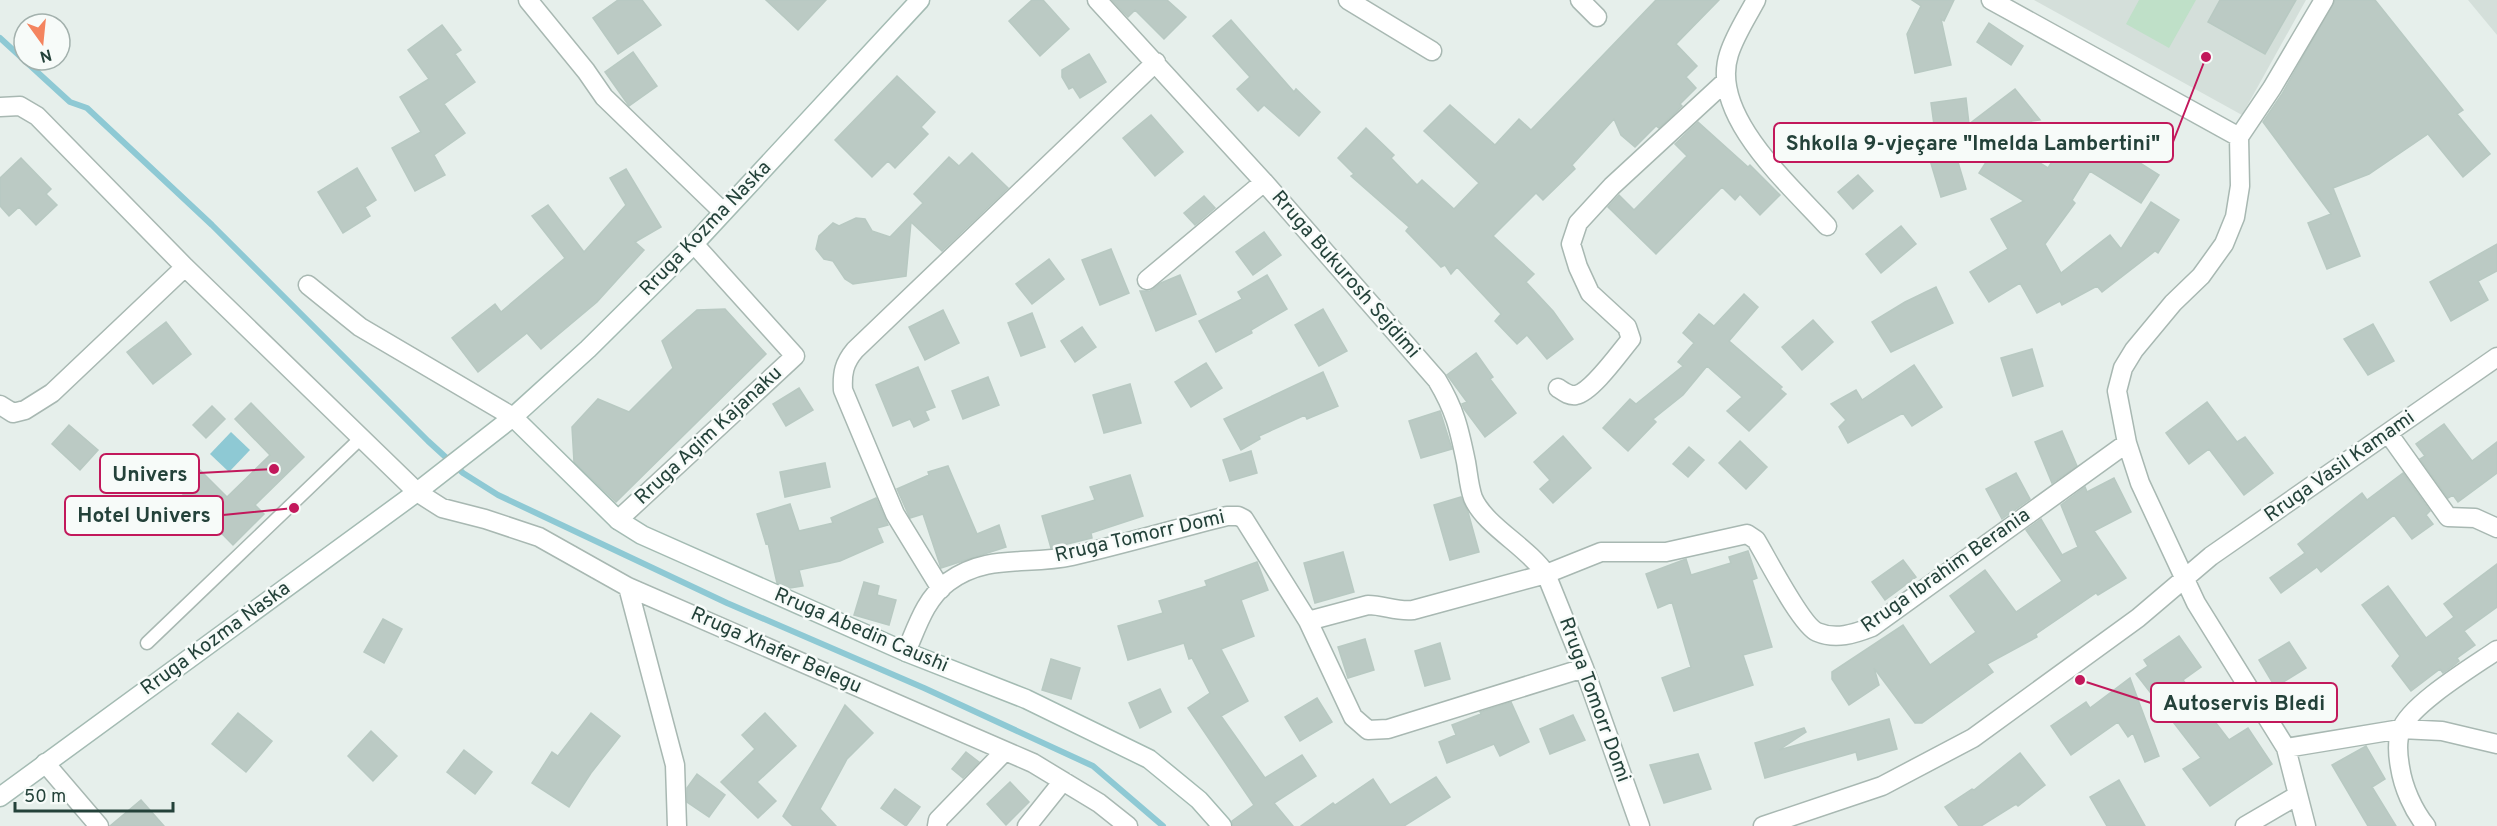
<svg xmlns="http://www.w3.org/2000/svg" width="2497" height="826" font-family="Overpass,sans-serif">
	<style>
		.built { fill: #d4dfda }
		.green { fill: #bfe0c8 }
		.water { fill: #8ec9d4 }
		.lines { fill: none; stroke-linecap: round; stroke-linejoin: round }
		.stream { stroke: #8ec9d4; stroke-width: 6 }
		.building { fill: #bbcac4; stroke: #b8c9c2; stroke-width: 1.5 }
		.lane-casing { stroke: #a8b8b2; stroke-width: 15 }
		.street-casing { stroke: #a8b8b2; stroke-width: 21 }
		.secondary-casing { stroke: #a4bbb3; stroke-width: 21 }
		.lane { stroke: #fff; stroke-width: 12 }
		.street { stroke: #fff; stroke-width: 18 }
		.secondary { stroke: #fff; stroke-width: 18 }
		.labels { text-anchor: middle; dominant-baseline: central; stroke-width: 5; stroke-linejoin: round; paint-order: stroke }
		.street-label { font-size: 20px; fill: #24423a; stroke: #f7fbf9 }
		.leader { fill: none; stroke: #c2185b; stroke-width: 2 }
		.callout-dot { fill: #c2185b; stroke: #f7fbf9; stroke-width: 2 }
		.callout { fill: #f7fbf9; stroke: #c2185b; stroke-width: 2 }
		.callout-label { font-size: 21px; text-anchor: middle; font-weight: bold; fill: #24423a }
	</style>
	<rect width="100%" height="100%" fill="#e6efeb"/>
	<path class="built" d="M2034,0H2306L2242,115Z
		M2468,0H2497V35Z"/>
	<path class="green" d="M2139,0H2196L2169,48L2126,24Z"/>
	<path class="water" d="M231,432L250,450L229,472L210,454Z"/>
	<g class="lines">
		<path class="stream" d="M0,38L70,102L87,108L212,225L428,441L463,473L498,495L727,603L924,688L1093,766L1163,826"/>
	</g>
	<path class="building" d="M618,0H642L661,25L618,54L593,18Z
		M766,0H826L798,30Z
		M1032,0H1043L1069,29L1040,56L1009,21Z
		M1112,0H1167L1186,17L1164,39L1135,10L1128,17Z
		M1656,0H1719L1676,44L1697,66L1686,77L1696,88L1680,104L1682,106L1659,128L1656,126L1635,147L1621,135L1614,119L1572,165L1575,169L1543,200L1536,193L1493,236L1534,274L1526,282L1553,311L1573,339L1547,359L1527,335L1517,344L1495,321L1501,314L1457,267L1451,274L1445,265L1441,267L1406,231L1409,227L1351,176L1354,174L1338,158L1366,128L1394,155L1391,158L1417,185L1422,180L1454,209L1479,183L1424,131L1450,105L1495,145L1519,119L1531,130Z
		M1912,0H1954L1944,21L1941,19L1951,65L1915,73L1907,34L1921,6Z
		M2220,0H2296L2265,54L2208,22Z
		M2335,0H2375L2463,110L2457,114L2490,154L2463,177L2428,134L2369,174L2333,188L2360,256L2327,269L2308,223L2331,214L2263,122L2282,94Z
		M1231,20L1294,92L1296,89L1320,112L1299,136L1264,105L1258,111L1237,89L1250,77L1213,36Z
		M1989,23L2023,46L2011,65L1977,42Z
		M442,25L461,50L455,54L475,82L444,104L465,133L434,155L445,175L415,191L392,148L421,132L400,97L429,79L408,50Z
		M633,52L657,86L629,106L605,72Z
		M1089,54L1106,82L1080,98L1073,87L1069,89L1062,77V70Z
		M897,76L935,112L921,127L928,134L895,168L888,161L872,177L835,140Z
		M2015,89L2040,120L2032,121L2006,142L2048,168L2074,127L2124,158L2126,154L2159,175L2141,203L2090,171L2072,200L2075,203L2045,244L2061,273L2110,235L2121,249L2151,202L2179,220L2158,253L2155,251L2102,292L2097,286L2062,305L2060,301L2037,313L2020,283L1989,302L1970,272L2008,249L1991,219L2024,201L1979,173L2011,124L1949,132L1966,189L1941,197L1927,150L1937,147L1931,103L1966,98L1969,124Z
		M1151,115L1183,152L1155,176L1123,138Z
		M1698,122L1748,167L1750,165L1780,195L1760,215L1740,194L1735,200L1722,187L1656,254L1608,207L1619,195L1634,210L1687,156L1675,144Z
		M972,153L1008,188L942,251L911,222L906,276L853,284L845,279L833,261L824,259L816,249L819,236L833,223L839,226L856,218L865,219L872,231L890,237L923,203L914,194L949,157L959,166Z
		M21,158L51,189L46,194L57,205L36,225L19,207L9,216L0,206V178Z
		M357,168L376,200L365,207L370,216L343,233L318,192Z
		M626,169L661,227L635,242L644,250L597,302L541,349L527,333L478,372L452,338L495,304L501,312L565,258L532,216L548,205L584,252L626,205L610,178Z
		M1858,175L1873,191L1853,209L1838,192Z
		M1204,196L1215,208L1195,225L1184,213Z
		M1901,226L1916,244L1881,273L1866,254Z
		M1264,232L1281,255L1253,275L1236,252Z
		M2497,244V271L2478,281L2488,300L2451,321L2430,282Z
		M1111,249L1129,293L1100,305L1082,260Z
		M1049,259L1064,279L1032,304L1016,284Z
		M1180,275L1196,314L1156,331L1140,291H1150L1161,283Z
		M1267,275L1287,309L1251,330L1252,333L1216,352L1199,321L1242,299L1238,292Z
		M1936,287L1953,323L1891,352L1872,322L1905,302Z
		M1744,294L1758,307L1729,341L1782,387L1780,389L1786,394L1749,431L1727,411L1742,397L1707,366L1683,395L1653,419L1656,422L1628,451L1603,428L1630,399L1636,404L1683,366L1678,362L1694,343L1683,333L1699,314L1714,326Z
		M725,309L766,354L616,502L574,462L572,427L598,399L629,412L673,368L662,341L697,310Z
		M1323,309L1347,351L1319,366L1295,325Z
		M943,310L959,343L925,360L909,327Z
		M1032,313L1045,347L1021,356L1008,323Z
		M1813,320L1833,342L1802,370L1782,347Z
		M166,322L191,354L153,384L127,352Z
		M2373,324L2394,361L2368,375L2344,339Z
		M1082,327L1096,347L1075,362L1061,341Z
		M2032,349L2043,386L2013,396L2001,358Z
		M1476,353L1493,377L1490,379L1516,413L1485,437L1464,409L1462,404L1467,402L1447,375Z
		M1206,363L1222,388L1191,407L1175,382Z
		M1914,365L1942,407L1912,426L1903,413L1848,443L1839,427L1846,420L1831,404L1856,390L1862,400Z
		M918,367L935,407L925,411L929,420L914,427L910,419L893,426L876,385Z
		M1323,372L1338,406L1307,419L1305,415L1259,436L1260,439L1241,450L1224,419Z
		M988,377L999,405L963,419L952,391Z
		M1130,384L1141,423L1104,433L1093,395Z
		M799,388L813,410L786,426L773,404Z
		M2207,402L2237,442L2245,437L2273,473L2244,495L2209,449L2189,464L2166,433Z
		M251,403L304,457L255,505L264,514L233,545L168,479L189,459L227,497L270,455L235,419Z
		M212,406L225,419L206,438L193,425Z
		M1440,411L1452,449L1421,458L1409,421Z
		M2444,424L2472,461L2497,442V473L2458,502L2453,495L2448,498L2420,459L2425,456L2416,444Z
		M69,425L98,450L80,470L52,444Z
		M2062,431L2077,466L2052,483L2035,442Z
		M1563,436L1591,468L1553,503L1540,489L1550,480L1534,462Z
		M1740,441L1767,467L1746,489L1719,463Z
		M1689,447L1704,460L1688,477L1673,464Z
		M1251,451L1257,473L1230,481L1223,460Z
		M825,463L830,487L785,497L780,472Z
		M948,466L977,534L999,525L1006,547L941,568L923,514L910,518L897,489L929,475L928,472Z
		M2016,473L2030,499L2002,519L1986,489Z
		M2403,473L2430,511L2426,515L2433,524L2412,539L2394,515L2321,572L2317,567L2281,593L2270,578L2305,553L2298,544L2362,493L2367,500Z
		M1130,475L1143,516L1091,533L1092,538L1051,548L1042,516L1095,500L1090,487Z
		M2114,478L2131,512L2094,531L2126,578L2098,595L2096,593L2036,634L2037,637L1987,664L1993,672L1922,723H1915L1874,668L1879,685L1849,705L1832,679V672L1903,625L1930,665L1976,632L1950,596L1985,570L2016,612L2062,581L2026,530L2041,519L2062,555L2078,547L2061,505L2085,487L2087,492Z
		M1461,497L1468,512L1479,552L1450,560L1434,505Z
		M876,498L888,525L877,528L883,542L840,561L799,570L803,586L790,588L777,583L768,543L766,544L757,514L790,504L799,531L833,523L831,518Z
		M1748,551L1757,578L1752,580L1772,647L1743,655L1753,685L1674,711L1662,678L1691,667L1672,602L1658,608L1646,574L1686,559L1691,575L1731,563L1729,557Z
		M1343,552L1354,592L1315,603L1304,563Z
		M1903,560L1916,577L1885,600L1872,582Z
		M1257,562L1268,590L1241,600L1254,636L1221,649L1248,701L1221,716L1265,778L1302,755L1316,776L1274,803L1293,826H1233L1232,821L1254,805L1188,708L1210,693L1192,658L1189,659L1184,643L1128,660L1118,626L1163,613L1159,601L1207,586L1205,581Z
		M2497,564V607L2464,631L2475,645L2457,658L2459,661L2453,666L2443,673L2440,669L2411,691L2392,666L2400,656L2362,605L2388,586L2426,638L2454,617L2444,604Z
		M864,582L879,586L877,595L896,600L889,625L854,615Z
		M383,619L402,629L384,663L364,652Z
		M2179,636L2201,667L2183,680L2229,740L2248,728L2272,764L2210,806L2183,769L2201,758L2136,674L2148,666L2144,660Z
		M1365,639L1374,670L1348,678L1338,647Z
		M2289,642L2306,668L2275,687L2259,660Z
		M1440,643L1450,679L1425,686L1415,651Z
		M1051,659L1080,668L1071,699L1042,690Z
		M2130,678L2159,756L2145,762L2133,733L2128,737L2118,722L2071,755L2051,726L2086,702L2090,708Z
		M1160,689L1171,712L1140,728L1129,703Z
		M1317,698L1332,722L1300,741L1285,717Z
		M1511,702L1529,742L1500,756L1494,744L1447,763L1439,742L1456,735L1452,725L1481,714L1480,712Z
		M845,705L873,733L847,759L820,809L836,826H793L783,816Z
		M238,713L272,741L246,772L212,744Z
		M591,713L620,736L591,773L569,807L532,783L552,752L558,756Z
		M765,713L796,746L757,782L776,801L758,818L721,782L755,749L742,735Z
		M1573,715L1585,740L1550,754L1540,729Z
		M1889,719L1897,749L1858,760L1856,752L1765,778L1755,743L1804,728L1806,732L1779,750Z
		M371,731L397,756L373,781L348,756Z
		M2366,746L2385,779L2372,787L2396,826H2368L2332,765Z
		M464,750L492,772L475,794L447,772Z
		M966,752L979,762L963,778L952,769Z
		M2020,753L2045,785L2018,806L2016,804L1981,826H1959L1945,807L1972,789L1974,790Z
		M1698,754L1711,789L1664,803L1650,765Z
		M697,774L725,795L709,817L687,802V788Z
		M1436,777L1450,797L1404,826H1301L1333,803L1335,805L1373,779L1390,805Z
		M2119,780L2135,808L2145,826H2107L2090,797Z
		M1010,782L1029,802L1006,825L987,804Z
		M895,789L920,807L906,826L881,808Z
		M141,800L164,826H110Z"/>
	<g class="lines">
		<g class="lane-casing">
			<path id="lane" d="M147,643L362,437"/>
		</g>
		<g class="street-casing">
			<path id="street" d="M528,0L586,71L604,97L723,212
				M1097,0L1264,182L1437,380C1455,410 1459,428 1466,462C1468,473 1469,487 1473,498C1485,526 1528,547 1546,574L1584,668L1640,826
				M1348,0L1432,51
				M1580,0L1597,17
				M1756,0C1747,17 1735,35 1729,54C1709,115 1790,185 1827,226
				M1991,0L2239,137
				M0,107L20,106L37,116L185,267L417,492L442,508L485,519L539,537L628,587L1033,763L1099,803L1128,826
				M1147,280L1264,182
				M308,285L360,327L513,417
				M1558,388C1564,392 1569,396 1576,395C1592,392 1620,352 1631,339L1627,327L1590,293L1578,267L1571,244L1578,223L1612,186L1726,81
				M0,405L13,413L25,410L52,393L185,267
				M2388,433L2448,517L2475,518L2497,528
				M618,520L795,356L694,244
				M628,587L675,765L677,826
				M941,589L895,514L843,390C842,373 844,363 855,350L1156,62
				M1308,621L1368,605C1384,605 1397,612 1413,610L1546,574L1601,552H1666L1747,534L1756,540C1767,558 1801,625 1817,632C1836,640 1854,634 1872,627L2127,443
				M906,652C917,627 925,599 948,582C988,553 1027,566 1072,556C1124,544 1175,529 1227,516H1238L1244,519L1308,621L1353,717L1368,730L1388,729L1584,668
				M2286,748L2401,729L2442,731L2497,744
				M45,763L99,826
				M937,826L938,820L1005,751
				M1027,826L1063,781
				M1763,826L1882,786L1973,738L2138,618L2211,556L2497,357
				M2245,826L2298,795
				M2306,826L2286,748L2196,603L2140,483L2127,443L2117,391L2123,368L2134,350L2173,303L2201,276L2224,244L2235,217L2240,186L2239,137L2272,88L2324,0
				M2426,826C2413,810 2403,787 2400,767C2398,756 2397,740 2401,730C2409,705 2474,666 2497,650"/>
		</g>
		<g class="secondary-casing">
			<path id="secondary" d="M513,417L618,520L642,535L906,652L1026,699L1149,759L1199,800L1222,826
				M0,797L417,492L513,417L588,349L694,244L920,0"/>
		</g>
		<use href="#lane" class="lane"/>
		<use href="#street" class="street"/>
		<use href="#secondary" class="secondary"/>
	</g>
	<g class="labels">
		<g class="street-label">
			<text transform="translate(706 229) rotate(-46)">Rruga Kozma Naska</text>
			<text transform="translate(1345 275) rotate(49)">Rruga Bukurosh Sejdimi</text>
			<text transform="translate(709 436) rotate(-43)">Rruga Agim Kajanaku</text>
			<text transform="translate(2340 467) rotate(-35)">Rruga Vasil Kamami</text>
			<text transform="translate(1140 537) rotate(-13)">Rruga Tomorr Domi</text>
			<text transform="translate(1946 571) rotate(-35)">Rruga Ibrahim Berania</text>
			<text transform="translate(861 631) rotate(23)">Rruga Abedin Caushi</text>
			<text transform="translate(216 639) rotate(-36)">Rruga Kozma Naska</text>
			<text transform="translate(776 651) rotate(24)">Rruga Xhafer Belegu</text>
			<text transform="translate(1594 700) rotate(70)">Rruga Tomorr Domi</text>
		</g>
	</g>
	<path class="leader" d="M2206 57L2173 142M274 469L199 473M294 508L223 515M2080 680L2151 703"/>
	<g class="callout-dot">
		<circle cx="2206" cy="57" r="6"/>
		<circle cx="274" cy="469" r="6"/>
		<circle cx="294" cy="508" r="6"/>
		<circle cx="2080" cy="680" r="6"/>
	</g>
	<g class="callout">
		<rect x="1774" y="123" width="399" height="39" rx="6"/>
		<rect x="100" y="454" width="99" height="39" rx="6"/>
		<rect x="65" y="496" width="158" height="39" rx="6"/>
		<rect x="2151" y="683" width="186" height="39" rx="6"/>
	</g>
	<g class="callout-label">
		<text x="1973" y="150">Shkolla 9-vjeçare "Imelda Lambertini"</text>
		<text x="150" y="481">Univers</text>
		<text x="144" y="522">Hotel Univers</text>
		<text x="2244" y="710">Autoservis Bledi</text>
	</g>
	<g transform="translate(42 42) rotate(165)"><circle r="28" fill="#f7fbf9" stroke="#a3b1ad" stroke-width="1.5"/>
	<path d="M0-4.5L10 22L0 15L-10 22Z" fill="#f4845f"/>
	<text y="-9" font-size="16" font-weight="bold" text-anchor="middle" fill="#24423a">N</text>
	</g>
	<path d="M15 802v9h158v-9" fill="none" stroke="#24423a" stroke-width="3"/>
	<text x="24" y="802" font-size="18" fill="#24423a" stroke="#f7fbf9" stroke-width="4.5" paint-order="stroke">50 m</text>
</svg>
